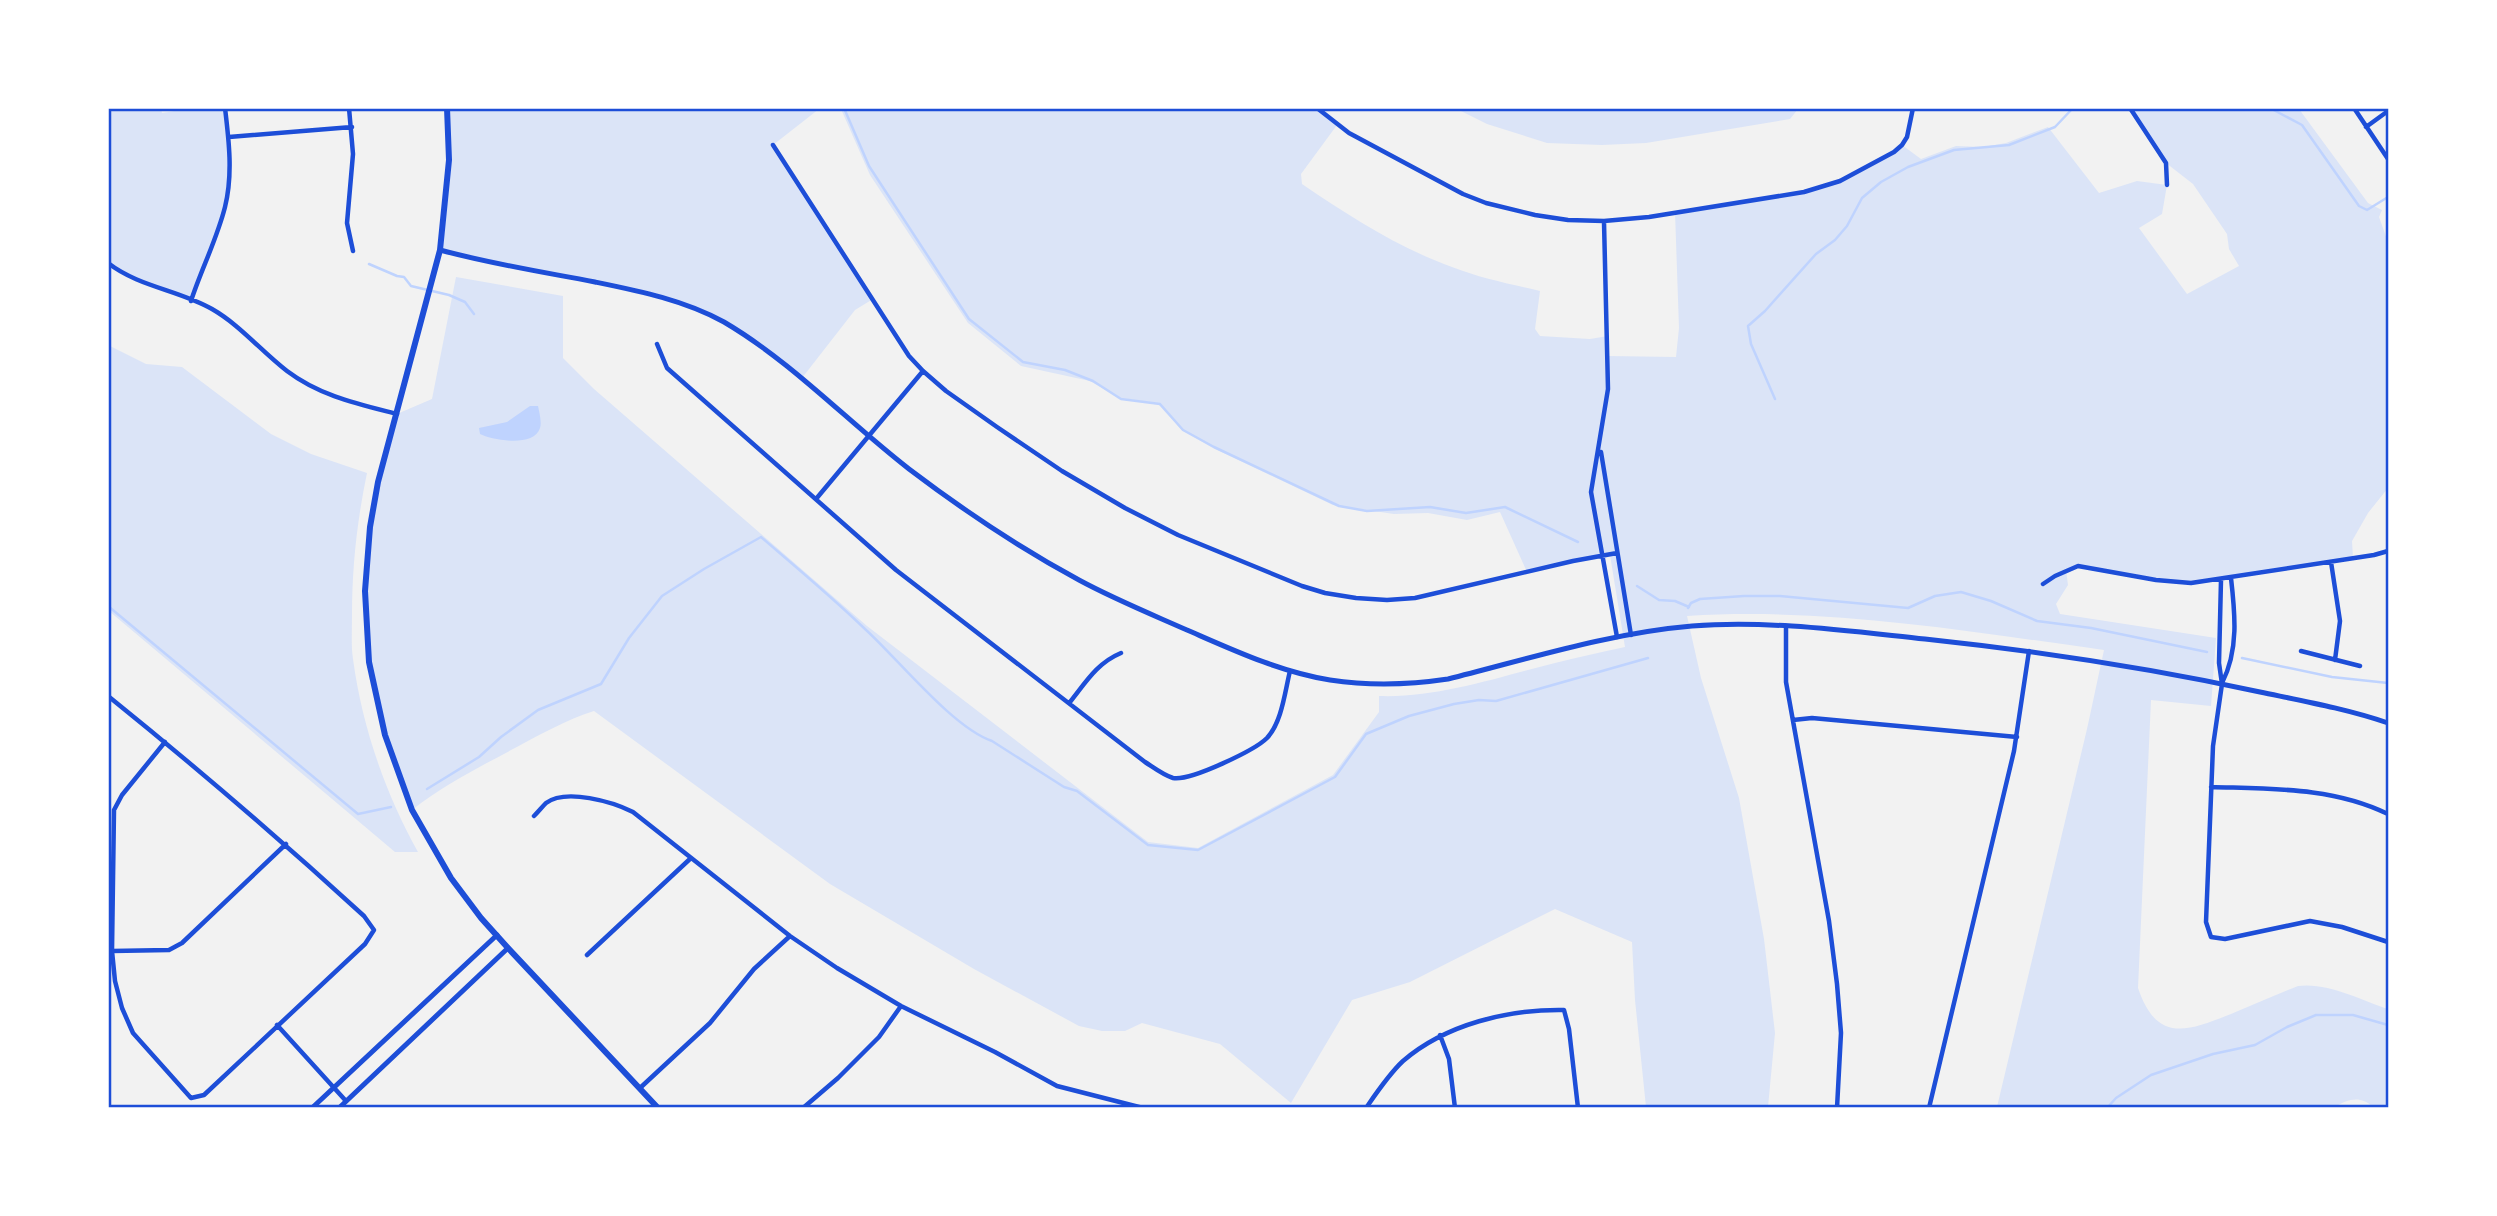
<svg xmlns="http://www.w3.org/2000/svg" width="2497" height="1216" font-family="'Sofia Sans Condensed',sans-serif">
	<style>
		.green { fill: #dbe4f7 }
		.water { fill: #bfd3fe }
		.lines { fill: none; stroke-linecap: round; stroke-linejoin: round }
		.stream { stroke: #bfd3fe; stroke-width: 2.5 }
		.minor { stroke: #1d4ed8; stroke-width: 4.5 }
		.tertiary { stroke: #1d4ed8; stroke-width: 5 }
		.secondary { stroke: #1d4ed8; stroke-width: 6 }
		.neatline { fill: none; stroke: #1d4ed8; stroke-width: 2.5 }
	</style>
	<rect width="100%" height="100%" fill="#f2f2f2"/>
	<path class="green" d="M108,109H161L162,113L187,109H225L229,181L225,208L191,301L139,281L109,263Z
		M447,109H819L773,145L873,299L855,310L802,378L722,321L672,300L440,250L446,209Z
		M841,109H1317L1337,125L1301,174L1302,184C1349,216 1399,248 1452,267C1480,278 1510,284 1540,291L1535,329L1540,336L1590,339L1608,336V356L1676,357L1679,328L1675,212C1751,200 1841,197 1902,145L1921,159L1956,146L1983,147L2006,143L2048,127L2099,193L2137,181L2167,185L2162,214L2139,228L2187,294L2239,266L2229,249L2227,234L2193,184L2166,163L2130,109H2299L2368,203L2382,210L2379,217L2388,242V488L2368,513L2352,541L2353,558L2191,583L2078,566L2066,570L2068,585L2056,604L2060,614L2216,638L2211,706L2151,700L2138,988C2157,1044 2188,1031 2231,1014C2253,1005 2275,995 2298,986C2327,982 2361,1000 2388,1009V1107H2373C2360,1095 2348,1099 2333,1108L1997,1107L2087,729L2104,650C1966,631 1827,607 1687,616L1701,678L1739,798L1764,939L1775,1033L1768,1107H1646L1635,1000L1632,942L1555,909L1410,982L1352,1000L1291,1103L1220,1044L1142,1023L1125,1031H1102L1079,1026L974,969L830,884L594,711C566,720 541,734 515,748C479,767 444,785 412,810L385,735L369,662L365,591L370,527L397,414L432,399L456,277L563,296V358L594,389L867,626L1148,842L1198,848L1333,775L1379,712V696C1439,698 1498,677 1555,663C1578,657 1602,652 1625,647L1610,555L1527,572L1500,512L1467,520L1428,513L1394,514L1333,505L1211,447L1181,429L1157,403L1120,398L1090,381L1021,366L968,323L870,175Z
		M1457,109L1798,108V109L1790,119L1646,143L1602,145L1547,143L1487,124Z
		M108,345L146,364L182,367L271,434L311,454L367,473C357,521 352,567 352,616C352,630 351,646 353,659C362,726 385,793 418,852H395L109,611Z"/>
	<path class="water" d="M530,406H538C539,411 542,422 540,428C534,448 492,440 480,434L479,428L507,422Z"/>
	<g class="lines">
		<path class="stream" d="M844,108L869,166L969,319L1023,362L1065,370L1093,381L1121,399L1160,404L1183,430L1214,447L1339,506L1367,511L1430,507L1466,513L1505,507L1578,542
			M2270,108L2302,125L2359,206L2367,210L2388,197
			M369,264L397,276L404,277L411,286L449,295L465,302L474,314
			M1775,399L1751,344L1748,326L1765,311L1816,254L1835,240L1847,226L1862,198L1881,182L1908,167L1954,150L2009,145L2055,127L2073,108
			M1637,586L1659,600L1675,601L1689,607
			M108,606L358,814L391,807
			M1688,608L1691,603L1700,599L1744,596H1780L1908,608L1935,596L1961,592L1991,601L2037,621L2091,628L2207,652
			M2242,658L2332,677L2388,683
			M427,789L479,757L501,737L538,710L601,684L629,638L662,596L704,569L761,537C796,567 832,597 865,629C898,659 953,728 992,741L1064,787L1077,791L1148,845L1198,850L1335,777L1366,734L1409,716L1454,704L1479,700L1496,701L1648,658
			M2107,1108L2116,1098L2151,1075L2213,1054L2255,1045L2287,1027L2316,1015H2353L2388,1025"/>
		<path class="minor" d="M349,108L353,154L347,223L353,251
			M1317,108L1349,133L1463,194L1486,203L1535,215L1568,220L1604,221L1649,217L1804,192L1840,181L1894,152L1902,145L1907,137L1913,108
			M2130,108L2166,163L2167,185
			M2354,108L2388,159
			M2366,127L2388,111
			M229,137L352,127
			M773,145L909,356L923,371L946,391L997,427L1062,471L1125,508L1178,535L1302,586L1325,593L1356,598L1387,600L1415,598L1573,561L1617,553
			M1604,222L1608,389L1591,492L1617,637
			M108,263C139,287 179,290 212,309C240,325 261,351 287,371C320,396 358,404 397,414
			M191,301C201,270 217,239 225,207C233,175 229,141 225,108
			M657,344L667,368L896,570L1145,762C1153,767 1163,775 1173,778C1191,781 1255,750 1267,738C1282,722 1285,691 1290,671
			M1601,452L1631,635
			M816,499L923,371
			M2331,562L2340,621L2335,660
			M2221,580L2219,663L2222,684L2213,746L2206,922L2211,937L2225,939L2310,921L2342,927L2388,942
			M2043,584L2055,576L2078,566L2156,580L2191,583L2374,555L2388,551
			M1786,626V682L1829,921L1837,984L1841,1033L1837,1108
			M2301,651L2360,666
			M2222,683C2239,650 2235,613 2231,578
			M108,696C196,767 281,840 364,916L374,930L365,944L204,1095L191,1098L133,1033L122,1008L115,981L112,951L114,810L122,795L165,742
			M1070,702C1086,682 1097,663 1121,653
			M1793,720L1812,718L2017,737
			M2211,787C2272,789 2333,787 2388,814
			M534,816C538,812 542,807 546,803C566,788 613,802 633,812L790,936L837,968L901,1006L995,1052L1057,1086L1143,1108
			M112,951L169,950L182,943L286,844
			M587,955L691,858
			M277,1025L346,1101
			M1440,1035L1449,1059L1455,1108
			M640,1088L710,1023L754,969L790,936
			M803,1108L838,1078L879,1037L901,1006
			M1366,1108C1377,1092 1389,1074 1403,1061C1446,1024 1509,1009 1564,1010L1569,1029L1578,1108
			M1929,1108L2014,751L2029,651"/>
		<path class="tertiary" d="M440,250C491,264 543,272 595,282C639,291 684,300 724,322C792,362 847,421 909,469C963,510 1020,548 1079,580C1114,599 1151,614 1187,630C1233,650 1280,672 1330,680C1370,686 1408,685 1448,679C1528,659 1609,633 1692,626C1769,620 1848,631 1925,639C2037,651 2149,668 2260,692C2303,701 2347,709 2388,723
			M312,1108L497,935
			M339,1108L508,948"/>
		<path class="secondary" d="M447,108L449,160L440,250L378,482L370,527L365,591L369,662L385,735L412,810L451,878L481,918L508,948L658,1108"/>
	</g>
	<rect width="2497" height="1216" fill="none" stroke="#ffffff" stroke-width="220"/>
	<rect x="110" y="110" width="2277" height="996" class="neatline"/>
</svg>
